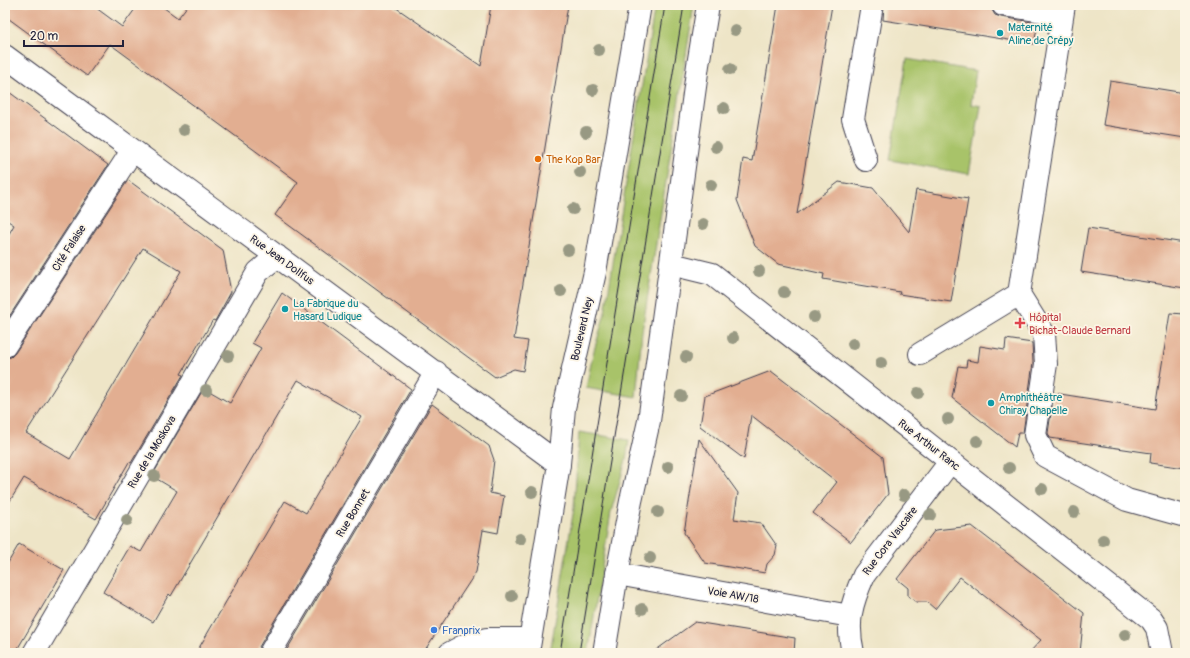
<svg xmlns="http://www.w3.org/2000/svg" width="1190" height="658" font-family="Pangolin,sans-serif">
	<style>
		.green { fill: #a8c369; stroke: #657252 }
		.building { fill: #e2ae91; fill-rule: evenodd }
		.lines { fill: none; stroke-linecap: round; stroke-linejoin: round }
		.minor-casing { stroke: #413f50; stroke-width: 24 }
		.major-casing { stroke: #413f50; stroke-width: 24 }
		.minor { stroke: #fff; stroke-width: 22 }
		.major { stroke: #fff; stroke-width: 22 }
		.tram { stroke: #22223b; stroke-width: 1 }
		.tree { fill: #989983 }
		.culture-dot { fill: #0f9aa8; stroke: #fcf5e5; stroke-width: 1.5 }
		.food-dot { fill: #e8710a; stroke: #fcf5e5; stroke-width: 1.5 }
		.health-dot { fill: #e0444e; stroke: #fcf5e5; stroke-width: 1.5 }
		.shop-dot { fill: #3f7fe0; stroke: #fcf5e5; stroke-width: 1.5 }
		.labels { text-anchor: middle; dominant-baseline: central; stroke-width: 3.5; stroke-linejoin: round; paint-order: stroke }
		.culture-label { font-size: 11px; fill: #0d838f; stroke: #fcf5e5; text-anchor: start }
		.food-label { font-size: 11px; fill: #c56008; stroke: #fcf5e5; text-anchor: start }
		.street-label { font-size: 11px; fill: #22223b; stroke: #fcf5e5 }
		.health-label { font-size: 11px; fill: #be3a42; stroke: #fcf5e5; text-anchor: start }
		.shop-label { font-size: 11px; fill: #366cbe; stroke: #fcf5e5; text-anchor: start }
	</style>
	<rect width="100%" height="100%" fill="#fcf5e5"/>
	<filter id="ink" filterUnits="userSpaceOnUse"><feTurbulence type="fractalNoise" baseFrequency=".025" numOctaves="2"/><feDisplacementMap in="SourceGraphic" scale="8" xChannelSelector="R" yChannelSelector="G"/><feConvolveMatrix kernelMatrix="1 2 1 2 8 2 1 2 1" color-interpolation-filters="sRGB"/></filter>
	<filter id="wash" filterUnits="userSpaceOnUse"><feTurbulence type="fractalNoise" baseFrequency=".012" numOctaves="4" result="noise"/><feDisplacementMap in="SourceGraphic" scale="16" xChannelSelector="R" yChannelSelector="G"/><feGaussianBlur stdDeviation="0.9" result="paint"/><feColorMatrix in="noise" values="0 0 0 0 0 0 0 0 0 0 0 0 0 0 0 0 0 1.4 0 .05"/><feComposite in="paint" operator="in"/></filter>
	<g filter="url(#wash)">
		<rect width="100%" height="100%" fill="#eee5c7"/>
		<path class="green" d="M655,5H694L642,332L636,397L586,388L593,354L605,313Z
			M907,59L976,71L971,104L981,106L969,174L890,160Z
			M579,432L629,440L626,460L611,512L588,653H550L574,508Z"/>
		<g id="blocks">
			<path class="building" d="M5,5H92L122,27L138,5H160L178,18L188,5H392L481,66L491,5H568L514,339L528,341L523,371L514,369L495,377L275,215L298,182L110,44L87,76L5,16Z
				M778,5H832L797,214L839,182L873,188L909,232L916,190L968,199L951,302L899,294L900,292L823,279L824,274L778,264L755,246L737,200L743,159L752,161Z
				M884,5H991L992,10L995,15L1001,17L1038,23L1034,44L883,20Z
				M1110,81L1185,93V138L1103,125Z
				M5,89L108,165L5,323V241L14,225L5,219Z
				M128,180L223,250L231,292L215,321L213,320L181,374L183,375L131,463L129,462L96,519L24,478L5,509V358L11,357L15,353ZM143,248L181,271L70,459L26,433Z
				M1088,228L1185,243V288L1081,272Z
				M282,293L411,389L259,647L258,653H196L285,501L306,513L362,417L298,380L171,596L169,594L153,622L103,592L130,546L141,552L177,491L152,476L204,388L230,403L261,348L252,343Z
				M1170,313L1185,314V468L1150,463L1151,453L1050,438L1048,433L1054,393L1155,409Z
				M1006,339L1032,343L1033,363L1023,433H1018L1015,447L952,398L958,366L966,367L967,360L978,362L980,346L1005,350Z
				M771,371L883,457L888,494L851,542L813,513L837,482L751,415L744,459L700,426L705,396Z
				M432,404L489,446L494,460L490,493L504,496L498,533L483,530L476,572L423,653H285Z
				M699,439L738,493L734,519L761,523L777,546L775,555L767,564L765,573L705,563L684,533Z
				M972,526L1084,613L1080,653H1029L1041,640L960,577L935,609L927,602H916L908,596V588L897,579L935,530Z
				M19,544L64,570L15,653H5V568Z
				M695,622L795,638L794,653H652Z"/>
		</g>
	</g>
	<g filter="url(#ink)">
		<use href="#blocks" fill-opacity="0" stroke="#413f50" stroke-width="1"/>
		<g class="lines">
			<g class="minor-casing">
				<path id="minor" d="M1003,5L1044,11L1061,23
					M5,56L559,464
					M866,160L853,119L872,5
					M671,264L712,274L1151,619L1157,628L1162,653
					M1019,294L1044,334L1046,364L1035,435L1045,456L1127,500L1185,516
					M5,346L132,151
					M920,354L1019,294L1064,5
					M617,574L850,616
					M34,653L258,272L277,256
					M270,653L436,372
					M450,653L467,644L487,639H530
					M853,653C846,622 851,604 864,575L950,462"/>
			</g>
			<g class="major-casing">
				<path id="major" d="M528,653L559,464L564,408L595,272L640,5
					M604,653L617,574L631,501L649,421L698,65L708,5"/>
			</g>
			<use href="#minor" class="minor"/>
			<use href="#major" class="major"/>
			<path class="tram" d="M560,653L665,5
				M579,653L684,5"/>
		</g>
		<g class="tree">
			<circle cx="735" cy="30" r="6"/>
			<circle cx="599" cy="50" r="6"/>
			<circle cx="730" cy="69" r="6"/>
			<circle cx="593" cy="90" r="6"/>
			<circle cx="724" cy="108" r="6"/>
			<circle cx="184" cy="130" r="6"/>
			<circle cx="586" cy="132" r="6"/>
			<circle cx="716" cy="147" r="6"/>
			<circle cx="580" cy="172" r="6"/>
			<circle cx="711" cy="185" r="6"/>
			<circle cx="573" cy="209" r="6"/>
			<circle cx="703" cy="224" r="6"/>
			<circle cx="568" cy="250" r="6"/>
			<circle cx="759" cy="271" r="6"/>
			<circle cx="561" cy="291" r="6"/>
			<circle cx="784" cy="292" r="6"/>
			<circle cx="814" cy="317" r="6"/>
			<circle cx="733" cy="338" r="6"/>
			<circle cx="853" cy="344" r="6"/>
			<circle cx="228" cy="356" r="6"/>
			<circle cx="686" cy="357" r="6"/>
			<circle cx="881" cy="363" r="6"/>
			<circle cx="206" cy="390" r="6"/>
			<circle cx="918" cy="393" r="6"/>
			<circle cx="681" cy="396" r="6"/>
			<circle cx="948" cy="419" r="6"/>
			<circle cx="977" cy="441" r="6"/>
			<circle cx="668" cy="467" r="6"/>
			<circle cx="1009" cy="468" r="6"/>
			<circle cx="154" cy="476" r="6"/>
			<circle cx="1042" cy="489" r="6"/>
			<circle cx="532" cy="492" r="6"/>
			<circle cx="904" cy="495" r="6"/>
			<circle cx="658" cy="512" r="6"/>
			<circle cx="1074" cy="512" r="6"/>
			<circle cx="930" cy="515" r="6"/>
			<circle cx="127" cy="520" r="6"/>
			<circle cx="520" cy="539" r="6"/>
			<circle cx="1103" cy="540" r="6"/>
			<circle cx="650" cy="558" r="6"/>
			<circle cx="512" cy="596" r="6"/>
			<circle cx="642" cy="609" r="6"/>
			<circle cx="1125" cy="635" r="6"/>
		</g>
	</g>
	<g class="culture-dot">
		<circle cx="1000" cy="33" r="4"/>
		<circle cx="285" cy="309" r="4"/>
		<circle cx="991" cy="403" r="4"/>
	</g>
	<circle class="food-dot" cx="538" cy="159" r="4"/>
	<path class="health-dot" d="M1018 317h4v4h4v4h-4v4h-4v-4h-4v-4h4z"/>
	<circle class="shop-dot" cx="434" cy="630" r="4"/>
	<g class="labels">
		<g class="culture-label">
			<text x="1008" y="27">Maternité<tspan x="1008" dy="13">Aline de Crépy</tspan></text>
			<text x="293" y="303">La Fabrique du<tspan x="293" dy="13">Hasard Ludique</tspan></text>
			<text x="999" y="397">Amphithéâtre<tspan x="999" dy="13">Chiray Chapelle</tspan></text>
		</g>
		<g class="food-label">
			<text x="546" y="159">The Kop Bar</text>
		</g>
		<g class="street-label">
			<text transform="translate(69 248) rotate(-57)">Cité Falaise</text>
			<text transform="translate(282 260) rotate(36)">Rue Jean Dollfus</text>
			<text transform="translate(582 329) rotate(-77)">Boulevard Ney</text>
			<text transform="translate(929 445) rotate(38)">Rue Arthur Ranc</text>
			<text transform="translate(152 452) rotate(-59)">Rue de la Moskova</text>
			<text transform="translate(353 513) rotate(-59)">Rue Bonnet</text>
			<text transform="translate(890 541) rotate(-53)">Rue Cora Vaucaire</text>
			<text transform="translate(733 595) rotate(10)">Voie AW/18</text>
		</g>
		<g class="health-label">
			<text x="1029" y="317">Hôpital<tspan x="1029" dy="13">Bichat-Claude Bernard</tspan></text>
		</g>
		<g class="shop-label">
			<text x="442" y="630">Franprix</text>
		</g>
	</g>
	<rect width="1190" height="658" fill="none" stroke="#fcf5e5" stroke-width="20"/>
	<path d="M24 40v6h99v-6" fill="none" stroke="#22223b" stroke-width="2"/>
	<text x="30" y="40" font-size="12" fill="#22223b" stroke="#fcf5e5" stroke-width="3" paint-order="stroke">20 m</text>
</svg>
